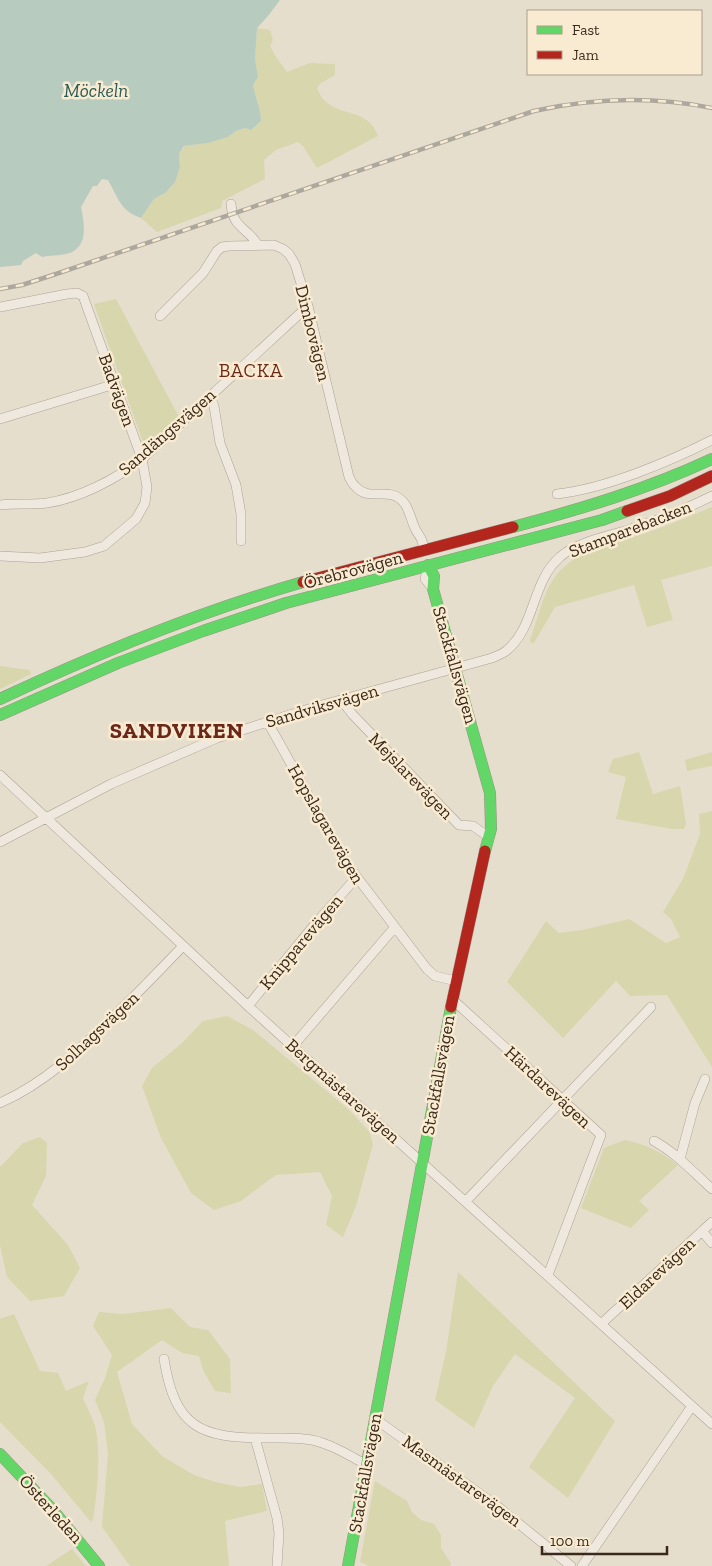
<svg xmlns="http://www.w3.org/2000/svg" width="712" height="1566" font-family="'Zilla Slab',serif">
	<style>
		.green { fill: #d7d6ad }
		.water { fill: #b8cbbf }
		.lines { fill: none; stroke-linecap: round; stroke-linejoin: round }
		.street-casing { stroke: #aba295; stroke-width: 10 }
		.fast-casing { stroke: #9b9285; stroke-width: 12 }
		.jam-casing { stroke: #9b9285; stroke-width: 12 }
		.street { stroke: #eee8de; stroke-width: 9 }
		.fast { stroke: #63d668; stroke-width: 11 }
		.jam { stroke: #b3261e; stroke-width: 11 }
		.rail-casing { stroke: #ada89e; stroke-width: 4.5 }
		.rail { stroke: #f8ebd1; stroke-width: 2.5; stroke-dasharray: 8; stroke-linecap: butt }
		.labels { text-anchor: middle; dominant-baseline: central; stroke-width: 5; stroke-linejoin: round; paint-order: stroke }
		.street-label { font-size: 18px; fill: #3b2a1c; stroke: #f8ebd1 }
		.water-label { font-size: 19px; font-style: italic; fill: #2a5c57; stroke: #f8ebd1 }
		.neighbourhood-label { font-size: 19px; letter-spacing: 1px; fill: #6b2718; stroke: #f8ebd1 }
		.district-label { font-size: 22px; font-weight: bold; letter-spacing: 1px; fill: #6b2718; stroke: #f8ebd1 }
	</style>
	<rect width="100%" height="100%" fill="#e6decc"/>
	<path class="green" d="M257,28L270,30L273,40L270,46L276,57L287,72L310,63L335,64V75L321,83L317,88C319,92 320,96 323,99C340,118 368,107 378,136L317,168L303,146L298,142L276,150L264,160L265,179L222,201L221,208L157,232L141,218L154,199L165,193L180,167L179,154L185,146L208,143L228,137L236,131L245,128L251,130L261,121C261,109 255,97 253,85L258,77L255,59Z
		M116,299L179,417L145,448L94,304Z
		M712,507V566L661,580L673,620L647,627L634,585L555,607L534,643H531L530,640C545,599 545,570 590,551L658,529Z
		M0,666L30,670L31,674L0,689Z
		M639,752L653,794L680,786L686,823L684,829H672L616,819L626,777L608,772L613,759Z
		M712,752V767L711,766L687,771L685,760Z
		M712,811V1067L667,995L630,996L616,981L563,1038L507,982L546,921L559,933L582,930L629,919L666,943L680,937L671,919L663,912L683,879L700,834L699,814Z
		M227,1016L253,1030L305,1073L347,1108L369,1131L373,1144L356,1206L343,1237L326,1225L332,1196L320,1172L276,1175L241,1201L214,1210L191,1193L161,1138L142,1086L152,1068L182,1043L203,1021Z
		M40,1137L47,1143L46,1176L32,1205L68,1245L80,1268L64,1296L30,1301L7,1277L0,1245V1167L23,1143Z
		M625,1140C645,1144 662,1152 678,1165L639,1201L649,1210L631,1228L581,1208L604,1148Z
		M458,1272L615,1421L568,1498L529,1467L575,1398L515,1354L493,1386L474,1428L435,1400L446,1352Z
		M171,1308L190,1327L208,1330L230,1359L231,1393L215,1391L204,1372L199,1356L182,1353L162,1340L117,1372L132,1424L162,1456L194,1475L215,1482L240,1487L262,1484L267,1511L225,1521L229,1566H130L102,1527L108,1454L104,1422L95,1400L105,1378L112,1355L93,1326L99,1312L123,1314Z
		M14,1314L40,1371L58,1373L66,1391L89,1381L83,1398C86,1406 91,1414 94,1423C102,1446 97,1495 93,1520L91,1522L51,1474L0,1422V1319Z
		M375,1481L407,1501L412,1512L421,1520L434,1524L441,1535V1548L451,1563L450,1566H369L360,1562Z
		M72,1549L86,1566H46Z"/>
	<path class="water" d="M0,0H280L268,16L257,28L255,59L258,77L253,85C255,97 261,109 261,121L251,130L245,128L236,131L228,137L208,143L184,146L179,154L180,167L175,182L165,193L154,199L141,218C120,211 118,197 108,180L102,179L97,186H93L81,207C84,223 89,245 70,253C61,256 51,255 42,257L36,253L23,261L21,265L0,267Z"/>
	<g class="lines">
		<g class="street-casing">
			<path id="street" d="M231,204C233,229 247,227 258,245
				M0,307L67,294L77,293L83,296L142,459L147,487L145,503L136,519L104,546L85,552L40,558L0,556
				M160,316L203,273L217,251L222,247L229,246L274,245L283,249L289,254L295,264L308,306L349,477C351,481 353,485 356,487C370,503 390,484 405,504C409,510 411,519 414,526C418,537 424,537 423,551
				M210,396L214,406L220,443L236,485L241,514V541
				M0,419L115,384
				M557,494C604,489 669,462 712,440
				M0,505C16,503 31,505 47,503C80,498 116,479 142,459L308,306
				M428,565L425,579L433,589
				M341,700L353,715L459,825L473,826L489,837
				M267,721L347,864L427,969L435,976L456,981
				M0,775L248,1006L712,1424
				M0,842L111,784L217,738L315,707L492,658C497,656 502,654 506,651C536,627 531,582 560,557C576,542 610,536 631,529C658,520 686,509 712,496
				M452,999L601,1135L548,1275
				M248,1006L316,923L356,878
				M293,1046L395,927
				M0,1103C45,1083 78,1051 113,1017C137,994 160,970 183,946
				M654,1141C676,1153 693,1172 712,1189
				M680,1159L695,1103L705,1079
				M466,1201L651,1007
				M702,1231L712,1243
				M601,1324L712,1222
				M164,1359C175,1428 200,1438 266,1438C281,1438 297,1437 312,1440C331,1444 350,1456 367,1465
				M374,1418L497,1506L571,1566
				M255,1438L277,1518L279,1533L277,1566
				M582,1566L692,1406"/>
		</g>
		<g class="fast-casing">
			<path id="fast" d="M513,527C581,509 648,489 712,459
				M428,565L434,576L433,589L490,793L491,829L485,851
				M0,699C98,653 198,612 303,582
				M0,715L118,663L203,631L286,603L602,520L627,511
				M0,1454L52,1509L99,1566
				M348,1566L451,1007"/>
		</g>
		<g class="jam-casing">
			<path id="jam" d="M627,511L670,496L712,476
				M303,582L513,527
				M451,1007L485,851"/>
		</g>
		<use href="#street" class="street"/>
		<use href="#fast" class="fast"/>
		<use href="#jam" class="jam"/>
		<g class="rail-casing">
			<path id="rail" d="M0,289L22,285L56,274L534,111C593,98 652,96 712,108"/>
		</g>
		<use href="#rail" class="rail"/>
	</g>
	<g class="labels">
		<g class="street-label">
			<text transform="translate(313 333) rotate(76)">Dimbovägen</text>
			<text transform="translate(117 390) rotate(70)">Badvägen</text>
			<text transform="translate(167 432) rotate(-41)">Sandängsvägen</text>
			<text transform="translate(630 529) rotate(-21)">Stamparebacken</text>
			<text transform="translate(353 570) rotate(-15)">Örebrovägen</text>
			<text transform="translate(455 665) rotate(74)">Stackfallsvägen</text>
			<text transform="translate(322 706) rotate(-16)">Sandviksvägen</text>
			<text transform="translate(411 776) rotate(46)">Mejslarevägen</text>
			<text transform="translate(326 824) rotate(60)">Hopslagarevägen</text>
			<text transform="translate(301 942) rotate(-50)">Knipparevägen</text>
			<text transform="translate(97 1031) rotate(-43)">Solhagsvägen</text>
			<text transform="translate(438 1075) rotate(-80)">Stackfallsvägen</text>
			<text transform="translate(548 1087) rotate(43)">Härdarevägen</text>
			<text transform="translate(343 1091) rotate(42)">Bergmästarevägen</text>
			<text transform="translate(657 1273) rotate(-43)">Eldarevägen</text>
			<text transform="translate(365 1473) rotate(-80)">Stackfallsvägen</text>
			<text transform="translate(462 1481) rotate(36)">Masmästarevägen</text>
			<text transform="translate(51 1509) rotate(48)">Österleden</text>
		</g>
		<g class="water-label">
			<text x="96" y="90">Möckeln</text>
		</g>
		<g class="neighbourhood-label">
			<text x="251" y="370">BACKA</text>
		</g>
		<g class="district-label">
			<text x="177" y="730">SANDVIKEN</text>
		</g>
	</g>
	<rect x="527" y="10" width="175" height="65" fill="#f8ebd1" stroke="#ac9e89"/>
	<rect x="537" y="26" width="25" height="8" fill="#63d668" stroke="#ac9e89"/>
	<text x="572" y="35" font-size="15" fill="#3b2a1c">Fast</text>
	<rect x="537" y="51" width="25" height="8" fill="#b3261e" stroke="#ac9e89"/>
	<text x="572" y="60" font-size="15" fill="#3b2a1c">Jam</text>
	<path d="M542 1546v8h125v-8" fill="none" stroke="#3b2a1c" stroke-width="2.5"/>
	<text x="550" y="1546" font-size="15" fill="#3b2a1c" stroke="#f8ebd1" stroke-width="4" paint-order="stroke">100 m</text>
</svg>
